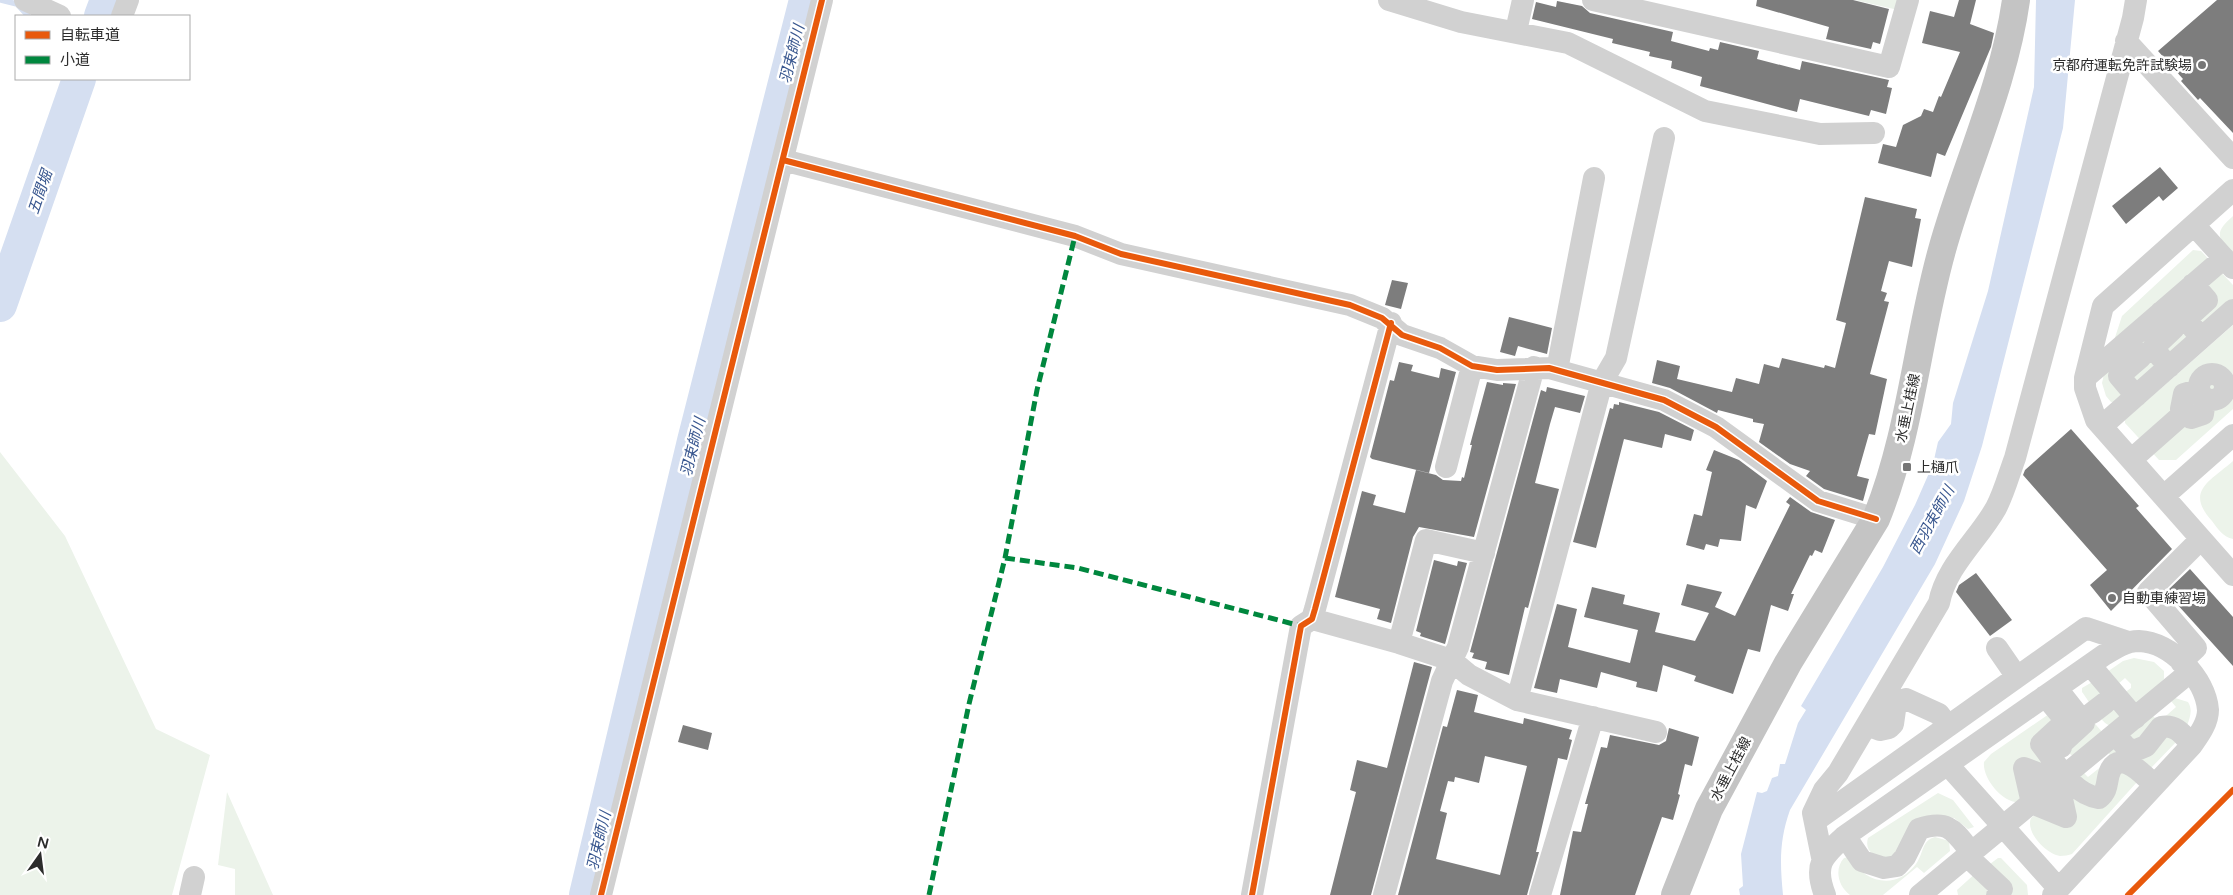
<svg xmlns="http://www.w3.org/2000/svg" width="2233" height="895" font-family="'Varela Round','Noto Sans JP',sans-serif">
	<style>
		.green { fill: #ecf3ea }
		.water { fill: #d5dff1 }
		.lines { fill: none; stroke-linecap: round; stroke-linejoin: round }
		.stream { stroke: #d5dff1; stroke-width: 5.5 }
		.river { stroke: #d5dff1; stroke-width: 34 }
		.building { fill: #7d7d7d; fill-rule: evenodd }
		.minor { stroke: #d1d1d1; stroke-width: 22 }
		.major { stroke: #c4c4c4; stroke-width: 28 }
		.quiet { stroke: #00873e; stroke-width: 5; stroke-dasharray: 10 5; stroke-linecap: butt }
		.cycleway-casing { stroke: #fff; stroke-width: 9 }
		.cycleway { stroke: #e8590c; stroke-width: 6 }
		.poi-dot { fill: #767676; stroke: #fff; stroke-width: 2 }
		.labels { text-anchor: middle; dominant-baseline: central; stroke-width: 5; stroke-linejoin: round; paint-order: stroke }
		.poi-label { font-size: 14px; fill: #2c2c2c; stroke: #fff; text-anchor: start }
		.street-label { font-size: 14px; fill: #2c2c2c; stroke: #fff }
		.water-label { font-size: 15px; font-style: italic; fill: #39578f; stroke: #fff }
	</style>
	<rect width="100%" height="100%" fill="#fff"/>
	<path class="green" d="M1855,0H1900L1898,10Z
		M2233,216V255C2217,237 2214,233 2233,216Z
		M2193,250L2201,251L2233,285V300L2117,402H2111L2106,396L2102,383L2106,365L2122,316Z
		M2233,325V409L2176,460H2159L2125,423V420Z
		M0,452L65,536L156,729L210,755L172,895H0Z
		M2233,461V539C2223,537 2218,529 2212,521C2185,491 2209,482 2233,461Z
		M2134,658L2154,662L2164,671V679L2138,706L2124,693L2131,688V684L2125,678L2117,685L2107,672L2123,661Z
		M2094,681L2122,717L2111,726C2101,724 2089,701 2082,692V688Z
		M2072,697L2103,733L2076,757L2071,755L2064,746Z
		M2175,698L2188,702C2193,710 2190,717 2187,726L2145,743L2127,737L2153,716L2159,722L2176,707L2171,701Z
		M2049,714H2053L2055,770L2020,802C2003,804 1982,778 1984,762L1991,754Z
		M2160,734L2179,739L2151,768L2133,761L2101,792L2077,779L2083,772L2088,777L2112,758L2107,751Z
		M2119,769L2137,782L2072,854C2069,855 2064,856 2060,856C2046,854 2025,832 2031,818L2064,790L2080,798Z
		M227,792L273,895H235V869L218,865Z
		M1938,793L1953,800L1974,827L1968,829L1954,818L1933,815L1892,856L1886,859C1875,856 1864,852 1868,838Z
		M1935,837L1949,841L1950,851L1924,873L1917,867L1883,895H1850C1838,886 1834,869 1844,858L1849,857C1865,883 1896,891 1916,864C1924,853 1921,841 1935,837Z
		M1998,858H2001L2027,885L2028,895H2005L1990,864Z
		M1977,872L1990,895H1958L1957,890Z"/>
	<path class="water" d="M2036,0H2075L2063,128L1982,446L1964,501L1935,564L1790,810C1779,841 1780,863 1783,895H1740L1739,889L1743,886L1741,854L1757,792L1762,793L1767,791L1772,778L1778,776L1780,764H1785L1798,723L1806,710L1801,706L1883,567L1915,505L1933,464L1938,442L1951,424L1953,403L1988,291L2034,87Z"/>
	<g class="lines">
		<path class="stream" d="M1,0L17,4L28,16"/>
		<path class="river" d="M101,16L107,0
			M0,305L79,79
			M586,895L694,441L806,0"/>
	</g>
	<path class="building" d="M1757,0H1853L1889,9L1880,44L1873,42L1871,49L1826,39L1829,27L1756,6Z
		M1959,0H1976L1970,24L1994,33L1991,47L1945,156L1937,153L1931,177L1878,163L1883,144L1896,147L1903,125L1921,116L1924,109L1933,112L1939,96L1941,97L1960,52L1922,43L1930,11L1954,17Z
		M2217,0H2233V133L2200,98L2198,100L2181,81L2183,79L2158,51Z
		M1557,1L1582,6L1590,13L1673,32L1671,41L1709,51L1710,48L1718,50L1720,42L1759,51L1757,59L1800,70L1802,61L1889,80L1887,87L1892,88L1886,114L1871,110L1869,116L1800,99L1797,112L1700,86L1702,77L1671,68L1672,61L1649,56L1650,52L1612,43L1613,39L1532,19L1536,2L1556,7Z
		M2160,167L2178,188L2163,201L2159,196L2126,224L2112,206Z
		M1865,197L1917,209L1915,218L1921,219L1912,267L1889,261L1881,291L1887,293L1884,301L1889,302L1870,374L1887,379L1875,435L1869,434L1857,476L1869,479L1863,501L1824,489L1806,476L1810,471L1790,464L1759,442L1764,424L1753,422V419L1718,410L1717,413L1670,388L1652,383L1657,360L1680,366L1677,379L1732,392L1736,378L1759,384L1764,364L1779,368L1782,358L1824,368L1825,365L1835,368L1846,323L1836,320Z
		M1392,280L1408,283L1401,309L1385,305Z
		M1509,317L1552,328L1547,354L1518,346L1515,356L1500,352Z
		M1399,362L1413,365L1411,371L1439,378L1441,368L1456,372L1429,473L1372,459L1370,457L1390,380L1394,381Z
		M1487,382L1503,385V383L1516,384L1474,537L1419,527L1413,537L1391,623L1377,619L1380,609L1335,597L1362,491L1376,495L1373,505L1405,513L1416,470L1436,475L1443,480L1461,481L1462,477L1464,478L1472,445H1470Z
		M1547,387L1585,396L1580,413L1555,407L1550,424L1535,483L1559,489L1528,608L1525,607L1509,675L1485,669L1487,662L1472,658L1474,653L1470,652L1541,390L1546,392Z
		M1619,402L1659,412L1694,430L1691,441L1665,434L1662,448L1624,439L1596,548L1573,542L1610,408L1613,409L1614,404L1619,405Z
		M2071,429L2139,506L2136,508L2172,549L2111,611L2090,585L2107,570L2023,475L2025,470Z
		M1714,450L1739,460L1767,481L1756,509L1746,505L1741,541L1720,539L1718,547L1706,544L1704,550L1686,545L1694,514L1702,516L1712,472L1706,470Z
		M1790,497L1811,512L1835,520L1822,553L1815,550L1812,556L1810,555L1791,594H1794L1788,611L1771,605L1760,652L1748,649L1733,694L1694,681L1696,676L1663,665L1657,692L1636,687L1637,682L1601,672L1597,688L1560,679L1557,693L1534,688L1557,604L1577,609L1568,647L1630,663L1638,630L1584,617L1592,587L1625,595L1623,604L1660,613L1655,632L1695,641L1709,613L1681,605L1687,584L1722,592L1715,607L1735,616L1790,505L1786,502Z
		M1434,560L1457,566L1458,561L1467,563L1445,644L1420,636L1421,633L1416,631Z
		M2190,569L2233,617V666L2166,592Z
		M1976,573L2012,620L1990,636L1956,592L1959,585Z
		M1414,662L1432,667L1371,895H1330L1356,792L1350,790L1357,760L1387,768Z
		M1457,690L1478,695L1474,712L1523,724L1524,718L1572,730L1569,739L1572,740L1567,760L1558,758L1557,763L1536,852H1539L1527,895H1398L1443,726L1447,727ZM1485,756L1527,766L1500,875L1436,859L1447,813L1440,811L1448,781L1454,782L1455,777L1479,783Z
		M683,725L712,733L708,750L678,742Z
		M1669,728L1699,737L1692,766L1685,764L1678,794L1680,795L1673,820L1662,817L1635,895H1560L1573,831L1581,832L1588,804H1585L1601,747L1607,748L1610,735L1659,745L1666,741Z"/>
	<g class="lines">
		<path class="minor" d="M25,0L60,16
			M1389,0L1461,22L1568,43L1705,111L1820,134L1874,133
			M1593,0L1889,67L1908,0
			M122,16L128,0
			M1516,31L1523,0
			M2126,41L2233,158
			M783,160L1075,236L1121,254L1350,305L1382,318L1402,335L1440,348L1472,366L1497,370L1549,368L1664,400L1716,427L1818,501L1876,519
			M2233,190L2103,306L2085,378V388L2096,420L2233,575
			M2194,225L2233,268
			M2193,284L2207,300L2186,319L2201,338
			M2161,312L2174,328L2153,348L2169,367
			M2128,341L2141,357L2119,376L2136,396
			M1557,370L1594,178
			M2199 387a13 13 0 1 1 26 0a13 13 0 1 1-26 0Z
			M2085,378L2224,258
			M2201,394L2194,391L2184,394L2181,409L2191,418L2203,414L2205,399
			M2102,426L2233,310
			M2132,459L2184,413
			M1446,467L1472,366
			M2164,496L2233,435
			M1312,619L1399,643L1451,660L1469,675L1517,700L1656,732
			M1399,643L1426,540L1484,553
			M1997,648L2017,677
			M2181,662L2196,648L2148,592L2201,539
			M2090,665L2135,718
			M2045,696L2066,721L2041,744C2057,764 2072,794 2099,798C2110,789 2105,780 2111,769C2122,750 2146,777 2154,785
			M1517,700L1602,382L1616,358L1664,138
			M2092,713L2105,703
			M1867,725L1880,730L1889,728L1893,724L1896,703L1906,699L1939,714L1948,726
			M2115,734L2126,747L2134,751L2146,746L2161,727C2176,724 2183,735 2192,745
			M2061,747L2060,745L2084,723L2062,695
			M1948,765L2059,889
			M2024,768L2058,781L2066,817L2032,803Z
			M1815,821L2086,628L2128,642
			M1845,836L1862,861L1884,868L1897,866L1905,857L1919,829C1949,819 1954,831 1971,852
			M1967,856L2002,889L1997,895
			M1822,857L1813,813L1824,790L1838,773L1939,603C1946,566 1978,540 1996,508C2004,493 2009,474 2015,458L2133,18L2136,0
			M190,895L194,877
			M601,895L822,0
			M1252,895L1301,626L1312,619L1315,609L1391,323
			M1384,895L1442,681L1458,647L1534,367
			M1540,895L1593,717
			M1825,895C1813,864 1823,856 1845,836L2104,655C2115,648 2126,641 2139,641C2171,642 2206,679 2208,710C2208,723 2199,735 2192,745L2053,895
			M1920,895L2190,672"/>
		<path class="major" d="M1675,895L1709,809L1788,663L1876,519C1911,433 1917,339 1942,250C1965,167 2004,86 2016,0"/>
		<path class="quiet" d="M1005,558L1078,568L1301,626
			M929,895L969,704L1005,558L1037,390L1075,236"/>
		<g class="cycleway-casing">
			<path id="cycleway" d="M783,160L1075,236L1121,254L1350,305L1382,318L1402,335L1440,348L1472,366L1497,370L1549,368L1664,400L1716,427L1818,501L1876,519
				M601,895L822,0
				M1252,895L1301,626L1312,619L1315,609L1391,323
				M2128,895L2233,790"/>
		</g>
		<use href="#cycleway" class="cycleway"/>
	</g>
	<g class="poi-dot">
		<circle cx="2202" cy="65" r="5"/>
		<rect x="1902" y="462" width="10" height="10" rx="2.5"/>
		<circle cx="2112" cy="598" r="5"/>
	</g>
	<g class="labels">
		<g class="poi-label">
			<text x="2192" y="65" text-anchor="end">京都府運転免許試験場</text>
			<text x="1917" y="467">上樋爪</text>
			<text x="2122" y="598">自動車練習場</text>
		</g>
		<g class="street-label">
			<text transform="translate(1908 408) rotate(-78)">水垂上桂線</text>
			<text transform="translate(1731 769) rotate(-62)">水垂上桂線</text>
		</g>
		<g class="water-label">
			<text transform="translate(792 54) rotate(-76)">羽束師川</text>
			<text transform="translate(40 192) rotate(-71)">五間堀</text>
			<text transform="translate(693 447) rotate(-76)">羽束師川</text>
			<text transform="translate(1932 520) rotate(-61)">西羽束師川</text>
			<text transform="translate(599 841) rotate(-77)">羽束師川</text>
		</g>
	</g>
	<rect x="15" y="15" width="175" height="65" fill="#ffffff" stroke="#ababab"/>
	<rect x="25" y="31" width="25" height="8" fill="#e8590c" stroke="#ababab"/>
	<text x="60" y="40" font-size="15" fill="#2c2c2c">自転車道</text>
	<rect x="25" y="56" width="25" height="8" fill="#00873e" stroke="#ababab"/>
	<text x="60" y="65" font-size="15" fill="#2c2c2c">小道</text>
	<g transform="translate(40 855) rotate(14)" stroke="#ffffff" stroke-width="4" paint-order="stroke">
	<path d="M0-4L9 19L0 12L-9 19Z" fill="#2c2c2c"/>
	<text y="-8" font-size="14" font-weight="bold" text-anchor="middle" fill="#2c2c2c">N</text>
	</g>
</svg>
